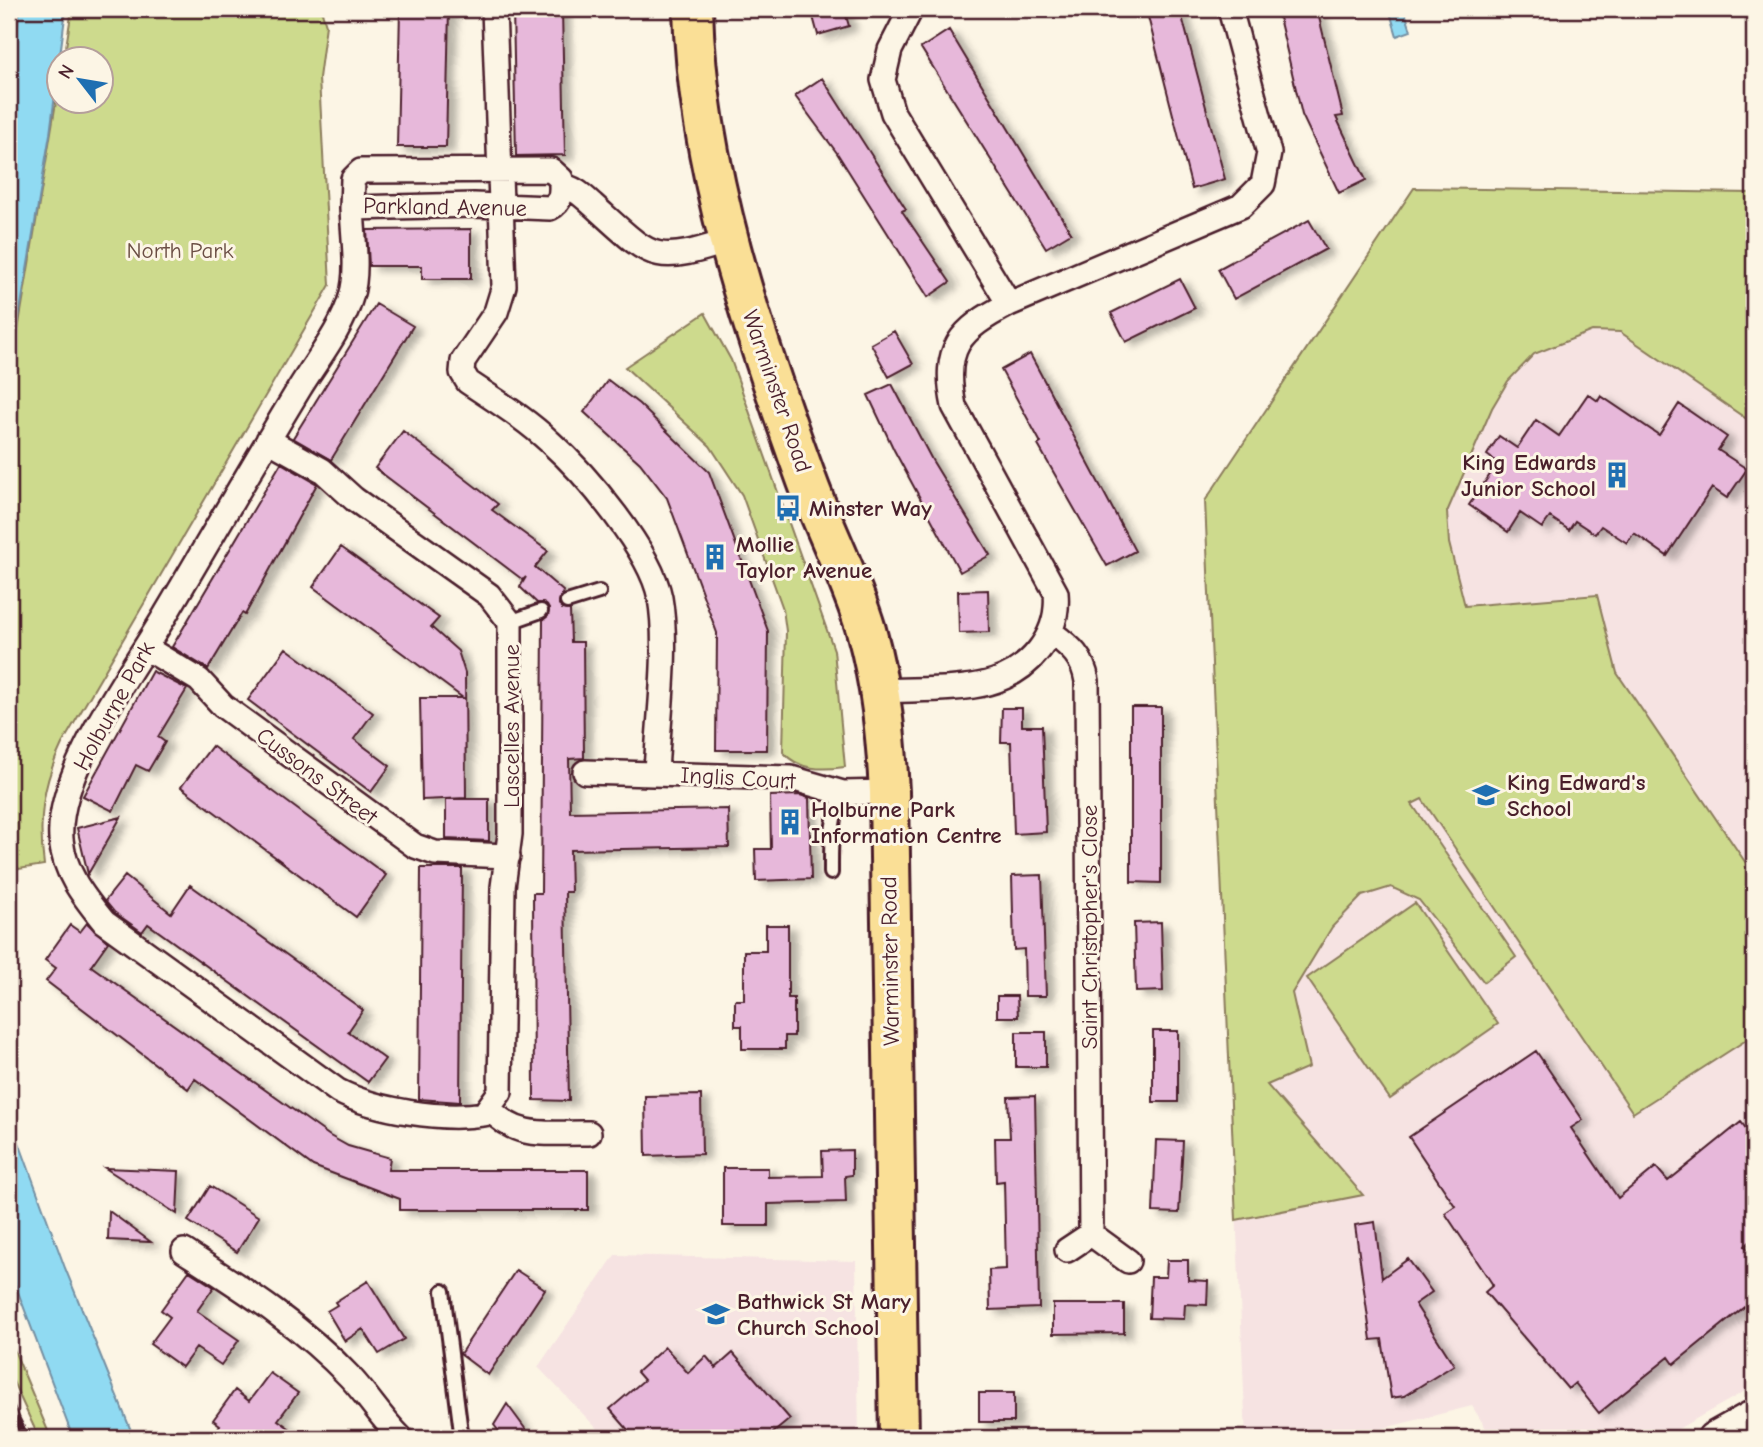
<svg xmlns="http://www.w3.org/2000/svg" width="1763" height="1447" font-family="'Comic Neue',sans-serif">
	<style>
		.built { fill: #f6e3e2 }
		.green { fill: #cdda8d; stroke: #8c7c5c; stroke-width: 2 }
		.water { fill: #90daf2; stroke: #748fa2; stroke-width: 2 }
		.building { fill: #e7b8da; stroke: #4a1f2b; stroke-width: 2; filter: url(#shadow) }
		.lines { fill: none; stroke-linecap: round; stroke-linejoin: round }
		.service-casing { stroke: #4a1f2b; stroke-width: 18 }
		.minor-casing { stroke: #4a1f2b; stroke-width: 28 }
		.tertiary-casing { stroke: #4a1f2b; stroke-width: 35 }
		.trunk-casing { stroke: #4a1f2b; stroke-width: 44 }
		.service { stroke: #fcf5e5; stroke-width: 12 }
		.minor { stroke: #fcf5e5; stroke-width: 23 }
		.tertiary { stroke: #fcf5e5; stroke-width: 30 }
		.trunk { stroke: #fadf96; stroke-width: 38 }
		.rail-casing { stroke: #4a1f2b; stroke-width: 8 }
		.rail { stroke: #fcf5e5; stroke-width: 5; stroke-dasharray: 16; stroke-linecap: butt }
		.labels { text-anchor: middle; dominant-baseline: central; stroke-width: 6; stroke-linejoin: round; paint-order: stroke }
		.street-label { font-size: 23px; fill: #4a1f2b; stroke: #fcf5e5 }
		.park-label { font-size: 23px; fill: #6b4e44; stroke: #fcf5e5 }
		.poi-label { font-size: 23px; font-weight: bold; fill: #4a1f2b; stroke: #fcf5e5; text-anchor: start }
	</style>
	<defs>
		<filter id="shadow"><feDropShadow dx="8" dy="4.5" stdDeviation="3.5" flood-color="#0004"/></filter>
	</defs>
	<rect width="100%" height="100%" fill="#fcf5e5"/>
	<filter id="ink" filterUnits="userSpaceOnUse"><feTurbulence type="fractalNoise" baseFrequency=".0143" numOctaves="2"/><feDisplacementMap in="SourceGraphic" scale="14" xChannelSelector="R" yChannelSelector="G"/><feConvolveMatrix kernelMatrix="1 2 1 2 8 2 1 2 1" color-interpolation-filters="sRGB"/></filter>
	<g filter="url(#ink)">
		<path class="built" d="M1414,188L1754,193V1386L1662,1438H1492L1472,1406L1372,1431L1304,1438H1246L1205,501Z
			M615,1255L856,1261L859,1438H606L538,1367Z"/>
		<path class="green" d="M72,9H321L326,25L319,78L330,285L62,744C42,785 38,821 44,865L19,869L9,856V384L59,84L60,102H102V60L64,59Z
			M1414,188L1754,193V424L1620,332L1592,331L1534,354L1508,381L1492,408L1447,512L1449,543L1465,606L1597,595L1617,673L1754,875V1035L1633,1113L1422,799L1412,804L1516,957L1484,982L1419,900L1391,887L1362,896L1332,927L1292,993L1309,1067L1267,1085L1363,1195L1236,1220L1205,501Z
			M705,313L731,360L834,650L845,767C823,770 799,771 783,752L786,631L783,609L742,495L710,446L625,367Z
			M1415,903L1498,1024L1390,1099L1307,978Z
			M9,1338L51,1438H39L9,1373Z"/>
		<path class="water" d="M20,9H66L50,134L9,376V75Z
			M1389,9H1404L1411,31L1397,36Z
			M9,1115L65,1268L134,1438H73L9,1268Z"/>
		<path class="building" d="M400,9H449L446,147H397Z
			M513,9H562L565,155L516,156Z
			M811,9H844L849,26L818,35Z
			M1146,9H1180L1225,179L1192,189Z
			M1277,9H1317L1343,116L1336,117L1366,180L1339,193L1302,115Z
			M949,30L1071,233L1046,248L921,48Z
			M822,78L906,209L902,211L950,282L928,297L837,153L795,96Z
			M1309,220L1326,249L1234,299L1218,269Z
			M471,229V279H422V266H369L367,230Z
			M1180,279L1195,308L1126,342L1111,313Z
			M376,304L413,326L331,460L293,438Z
			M894,331L913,364L889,377L871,344Z
			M1030,354L1135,551L1107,566L1038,445L1041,443L1001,370Z
			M608,380L639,404L709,472L768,631L767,750H716L717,633L667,498L640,463L584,412Z
			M892,384L932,460L990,555L960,572L894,450L868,395Z
			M1588,394L1598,401L1601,396L1659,435L1679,404L1727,437L1718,450L1747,469L1727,498L1712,488L1667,556L1634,533L1627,543L1601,526L1595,534L1575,521L1569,530L1550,517L1542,528L1520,513L1508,532L1469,505L1498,463L1487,455L1499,436L1517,448L1536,420L1559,436Z
			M403,431L498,504L492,510L548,551L535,567L563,591L559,604L562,609L570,610L571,642H583L584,758L569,759L570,812L728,809L729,847L570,850L571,892H565L569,1101L534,1100L533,893H541L543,620L548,616L549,609L543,603H537L520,587L526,577L523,580L375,468Z
			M281,463L317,484L245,615L242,613L208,669L172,647Z
			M341,547L439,618L431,627L458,651L465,673L466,798L422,800L420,698H463L313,587Z
			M988,590L989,632L959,633L958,591Z
			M286,648L373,713L354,739L390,766L371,792L248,700Z
			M152,671L187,689L158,737L165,742L148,771L136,765L113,811L83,796Z
			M1131,707H1161V883L1131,882Z
			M1002,708H1022V726H1042L1046,832L1014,834L1011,742H1001Z
			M212,746L386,875L356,917L181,787Z
			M800,795L809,798L811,879L756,881L755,849H771L770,796Z
			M446,799H489V841L446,839Z
			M121,817L88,874L77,828Z
			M421,868H462L460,1102L419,1099Z
			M1042,875L1046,996H1025L1024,949L1014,950L1012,876Z
			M125,876L171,913L190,885L363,1010L348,1032L385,1059L368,1082L148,924L142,932L114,912L105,901Z
			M1161,922L1163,991L1136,992L1134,923Z
			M87,923L108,942L91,966L330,1136L348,1146L390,1158L388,1170H588V1210H400V1199L313,1166L195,1079L188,1089L46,981L56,968L45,960L70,925L80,932Z
			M766,925H788V998H794V1036H785V1049H742V1026H735V1000H744V951H766Z
			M997,996H1017L1018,1017H997Z
			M1153,1031H1178V1102H1153Z
			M1016,1032H1046V1067H1016Z
			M1536,1051L1583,1120L1571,1128L1618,1198L1656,1167L1668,1181L1741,1122L1754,1139V1238L1745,1246L1754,1257V1299L1674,1364L1669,1357L1599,1413L1575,1383L1568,1389L1485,1292L1493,1285L1445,1213L1455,1206L1409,1137Z
			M701,1095L702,1154L646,1156L645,1096Z
			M1035,1096L1039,1308L990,1310L989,1270L1006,1269L1004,1181L996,1182L995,1138H1010L1008,1097Z
			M1156,1140L1183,1141L1179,1213L1153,1212Z
			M852,1150V1175L845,1176L846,1202L768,1204V1226H723V1168H768V1177L823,1176L822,1151Z
			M105,1168L179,1171L177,1214Z
			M210,1186L259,1217L237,1252L188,1221Z
			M109,1211L151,1242L108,1240Z
			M1375,1222L1382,1278L1408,1259L1432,1292L1415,1304L1454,1365L1404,1396L1391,1398L1382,1339L1371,1340L1355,1225Z
			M1167,1260H1188V1280L1208,1281L1207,1305L1185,1304L1184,1319L1149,1318L1151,1277H1166Z
			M516,1270L545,1289L488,1375L460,1354Z
			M189,1271L214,1287L197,1311L239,1340L221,1365L196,1348L182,1367L150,1344L170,1317L161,1310Z
			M368,1281L404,1339L379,1354L363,1329L345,1341L327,1311L337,1305L335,1302Z
			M1053,1304H1124V1333L1053,1334Z
			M665,1347L688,1373L706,1356L716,1368L733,1353L790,1419L767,1438H635L610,1409L644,1380L637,1372Z
			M270,1373L298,1393L278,1420L303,1438H211L220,1425L213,1420L235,1390L249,1401Z
			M979,1393H1014V1422H979Z
			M507,1404L532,1438H504L494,1425Z"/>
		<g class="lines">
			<g class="service-casing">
				<path id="service" d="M567,602L599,592
					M510,622L541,611
					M831,873C831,845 830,817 843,793
					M443,1291L461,1432L466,1438"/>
			</g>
			<g class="minor-casing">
				<path id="minor" d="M494,9L504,286L496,312L463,361L462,372L468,382C496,401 526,419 550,442C586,474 651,551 660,598C669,649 658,721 656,774
					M911,9L890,50L883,80L893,113L1009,304
					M551,170L561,179C561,192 563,201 550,208L474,205L352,208L353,179L361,171Z
					M561,186C574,187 583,196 593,205C653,259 651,266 731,240
					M268,440L322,470L354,499L489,595L510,622V834L503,887L500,1092L484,1114C442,1121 375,1110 338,1091L104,922C84,897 64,873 61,839C56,771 133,671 167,612C211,538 254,463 299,389C316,361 342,329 351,297C359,271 353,235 352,208
					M1052,633C1071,647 1083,657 1087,681L1091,1234
					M146,648L199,680L223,706L415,846L435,853L508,856
					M881,691C913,689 957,691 988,683C1029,672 1060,636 1056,593L954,406C942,348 959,330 1009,304L1241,206L1263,184L1269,153L1230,9
					M585,772L791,778L843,793L889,792
					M490,1109C518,1141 550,1132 589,1133
					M1067,1250L1091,1234L1128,1261
					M184,1251C243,1289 302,1326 350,1377C368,1396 381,1418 401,1438"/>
			</g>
			<g class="tertiary-casing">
				<path id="tertiary" d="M1713,1438L1754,1415"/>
			</g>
			<g class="trunk-casing">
				<path id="trunk" d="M693,9C697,169 753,332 807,481C825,531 851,579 866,630C881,684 886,736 889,792L899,1438"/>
			</g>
			<use href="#service" class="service"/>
			<use href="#minor" class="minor"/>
			<use href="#tertiary" class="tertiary"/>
			<use href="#trunk" class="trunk"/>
			<g class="rail-casing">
				<path id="rail" d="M9,1403L26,1438
					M9,1434L11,1438"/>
			</g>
			<use href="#rail" class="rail"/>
		</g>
	</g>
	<defs>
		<g id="building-bare" transform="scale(2.1)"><path d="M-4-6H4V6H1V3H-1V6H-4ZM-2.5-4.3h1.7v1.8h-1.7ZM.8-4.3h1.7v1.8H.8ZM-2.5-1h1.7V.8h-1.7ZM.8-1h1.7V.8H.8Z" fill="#1f6fb2" stroke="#fcf5e5" stroke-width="2.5" paint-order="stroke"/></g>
		<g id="bus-bare" transform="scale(2.1)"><path d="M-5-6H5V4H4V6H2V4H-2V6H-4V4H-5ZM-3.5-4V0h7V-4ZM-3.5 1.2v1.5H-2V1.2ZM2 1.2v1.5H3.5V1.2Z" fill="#1f6fb2" stroke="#fcf5e5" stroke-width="2.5" paint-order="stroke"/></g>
		<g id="school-bare" transform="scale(2.1)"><path d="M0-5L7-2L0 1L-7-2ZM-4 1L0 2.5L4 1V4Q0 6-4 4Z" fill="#1f6fb2" stroke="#fcf5e5" stroke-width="2.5" paint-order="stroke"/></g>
	</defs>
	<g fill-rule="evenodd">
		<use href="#building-bare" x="1617" y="475"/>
		<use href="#bus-bare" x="788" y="508"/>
		<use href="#building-bare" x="715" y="557"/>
		<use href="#school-bare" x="1486" y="795"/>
		<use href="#building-bare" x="790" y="822"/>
		<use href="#school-bare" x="716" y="1314"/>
	</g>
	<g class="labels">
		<g class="street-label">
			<text transform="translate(445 207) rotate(1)">Parkland Avenue</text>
			<text transform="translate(777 391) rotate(71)">Warminster Road</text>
			<text transform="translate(114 706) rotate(-61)">Holburne Park</text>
			<text transform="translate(511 726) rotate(-90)">Lascelles Avenue</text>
			<text transform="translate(317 776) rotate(37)">Cussons Street</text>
			<text transform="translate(738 778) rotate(3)">Inglis Court</text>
			<text transform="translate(1089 927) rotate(-90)">Saint Christopher's Close</text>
			<text transform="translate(890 961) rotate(-91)">Warminster Road</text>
		</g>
		<g class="park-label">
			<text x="180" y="250">North Park</text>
		</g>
		<g class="poi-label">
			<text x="1596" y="462" text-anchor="end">King Edwards<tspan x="1596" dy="26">Junior School</tspan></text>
			<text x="809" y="508">Minster Way</text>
			<text x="736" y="544">Mollie<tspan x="736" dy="26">Taylor Avenue</tspan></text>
			<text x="1507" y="782">King Edward's<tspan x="1507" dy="26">School</tspan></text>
			<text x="811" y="809">Holburne Park<tspan x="811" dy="26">Information Centre</tspan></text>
			<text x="737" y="1301">Bathwick St Mary<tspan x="737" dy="26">Church School</tspan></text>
		</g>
	</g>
	<rect width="1763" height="1447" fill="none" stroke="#fcf5e5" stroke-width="35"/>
	<rect x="18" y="18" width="1728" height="1412" fill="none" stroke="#4a1f2b" stroke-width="2.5" filter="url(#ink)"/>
	<g transform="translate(80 80) rotate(301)"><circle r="33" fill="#fcf5e5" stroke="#b59f9b" stroke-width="2"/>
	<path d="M0-5L12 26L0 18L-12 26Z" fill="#1f6fb2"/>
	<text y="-10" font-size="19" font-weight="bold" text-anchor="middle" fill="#4a1f2b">N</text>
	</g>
</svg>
